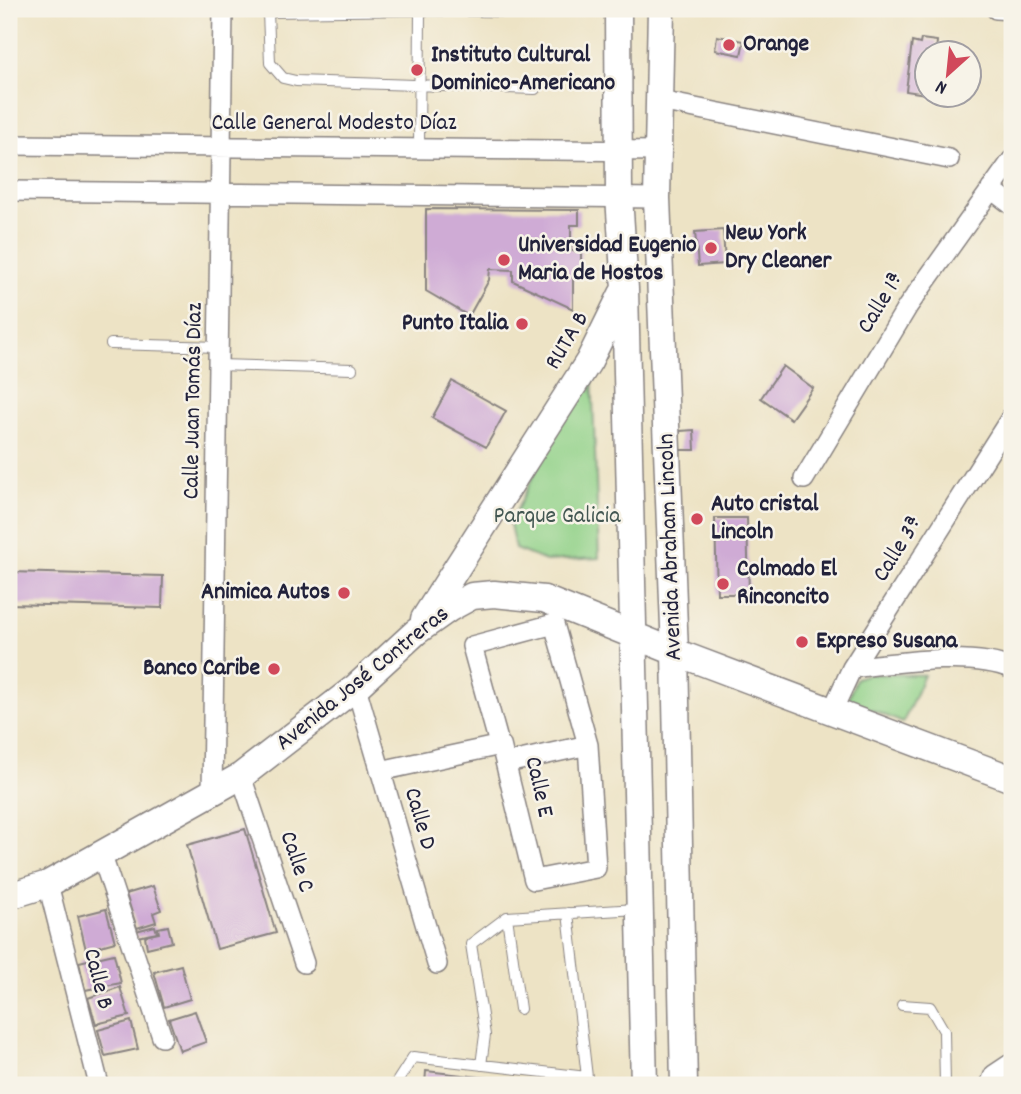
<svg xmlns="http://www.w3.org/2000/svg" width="1021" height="1094" font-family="Dekko,sans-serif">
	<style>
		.green { fill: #91d188; stroke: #5a7a62; stroke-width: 2 }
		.building { fill: #cfabd5 }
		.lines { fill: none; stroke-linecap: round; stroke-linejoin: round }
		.service-casing { stroke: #888280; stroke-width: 12 }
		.minor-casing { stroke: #888280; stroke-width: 22 }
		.secondary-casing { stroke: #888280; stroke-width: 29 }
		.service { stroke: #fff; stroke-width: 10 }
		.minor { stroke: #fff; stroke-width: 19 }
		.secondary { stroke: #fff; stroke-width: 26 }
		.poi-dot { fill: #d1495b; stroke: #f7f3e8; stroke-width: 2.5 }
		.labels { text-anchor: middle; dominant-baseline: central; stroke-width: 5; stroke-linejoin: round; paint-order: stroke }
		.poi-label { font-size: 24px; font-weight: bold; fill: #22223b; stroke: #f7f3e8; text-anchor: start }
		.street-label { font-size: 24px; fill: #22223b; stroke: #f7f3e8 }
		.park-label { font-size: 24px; fill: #435752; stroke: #f7f3e8 }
	</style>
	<rect width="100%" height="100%" fill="#f7f3e8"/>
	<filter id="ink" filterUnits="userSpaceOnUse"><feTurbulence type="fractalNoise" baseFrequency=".0143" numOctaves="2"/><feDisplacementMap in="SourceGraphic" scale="14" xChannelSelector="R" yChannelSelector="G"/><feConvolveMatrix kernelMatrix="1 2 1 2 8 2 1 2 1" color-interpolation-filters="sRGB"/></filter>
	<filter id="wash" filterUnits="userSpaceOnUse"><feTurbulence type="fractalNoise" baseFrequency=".00686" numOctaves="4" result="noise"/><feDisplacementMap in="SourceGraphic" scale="28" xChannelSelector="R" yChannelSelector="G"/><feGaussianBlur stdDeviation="1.57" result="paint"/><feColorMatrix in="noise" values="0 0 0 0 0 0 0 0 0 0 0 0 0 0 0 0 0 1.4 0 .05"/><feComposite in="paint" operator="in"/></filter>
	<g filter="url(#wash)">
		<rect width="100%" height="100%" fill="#ede3c5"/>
		<path class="green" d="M592,373L599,558L546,561L515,549L510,524L578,384Z
			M868,674L924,675L903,723L848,700L856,678Z"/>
		<g id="blocks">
			<path class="building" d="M717,36L744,41L741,55L715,50Z
				M921,39L937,41L936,52H926V94L906,91L912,42L920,44Z
				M426,209L579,210V225H571V251H581V275H573V309L513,281V270L490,269L489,280L469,316L426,291Z
				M723,230L725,264L698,266L695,232Z
				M783,366L813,388L791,419L761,398Z
				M452,381L506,411L486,447L432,418Z
				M694,430L695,450H680V431Z
				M715,518H747L749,594H717Z
				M9,572L163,576L162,608L9,604Z
				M245,829L276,933L217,949L187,845Z
				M153,886L161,910L153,913L156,922L137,928L126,894Z
				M106,909L115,942L86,950L78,916Z
				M155,926L157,933L137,937L136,931Z
				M168,926L172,942L147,948L145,936L159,933L158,928Z
				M114,954L121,983L85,990L79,962Z
				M181,965L190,999L164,1007L154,972Z
				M120,987L129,1016L96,1024L88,998Z
				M195,1011L206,1042L180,1051L169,1019Z
				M131,1021L138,1049L105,1056L98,1030Z
				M426,1071L534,1083V1085H425Z"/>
		</g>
	</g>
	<g filter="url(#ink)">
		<use href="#blocks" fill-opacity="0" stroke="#888280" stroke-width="2"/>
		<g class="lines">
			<g class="service-casing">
				<path id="service" d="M535,89L296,81L283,78L270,63L268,12L420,10L540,12
					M419,149L420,10
					M111,344L219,347
					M218,365L352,369
					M568,913L587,1077
					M507,917L520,1009
					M902,1005L930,1007L944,1031L945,1085
					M481,1065L485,1035L471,944L507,917L637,909
					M395,1085L413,1057L587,1077V1085"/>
			</g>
			<g class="minor-casing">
				<path id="minor" d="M996,9L1012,10
					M660,101L949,159
					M9,145L659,151
					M991,189L1012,205
					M9,191L657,198
					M804,479L908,306L1012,160
					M852,668C894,663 974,651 1012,669
					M356,687L437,964
					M832,711L852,668L1012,416
					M499,744L472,646L554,624L588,745L507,763
					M380,771L501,745L534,880L596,868L588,745
					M241,776L304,963
					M212,793L223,9
					M102,856L162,1037
					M48,884L99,1085
					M990,1085L994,1075L1012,1063"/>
			</g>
			<g class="secondary-casing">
				<path id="secondary" d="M618,9L619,196L625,289L644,1085
					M661,9L657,198L675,652L684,1085
					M424,619L589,361L622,294
					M9,896L48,884L241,776L356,687L416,632L450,608L472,596L494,594L544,599L675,652L1012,779"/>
			</g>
			<use href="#service" class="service"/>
			<use href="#minor" class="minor"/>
			<use href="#secondary" class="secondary"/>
		</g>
	</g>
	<g class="poi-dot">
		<circle cx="729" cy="45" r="7"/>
		<circle cx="417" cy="70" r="7"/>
		<circle cx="711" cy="248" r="7"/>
		<circle cx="504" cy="260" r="7"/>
		<circle cx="522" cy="324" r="7"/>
		<circle cx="697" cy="519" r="7"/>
		<circle cx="723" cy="584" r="7"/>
		<circle cx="344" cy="593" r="7"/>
		<circle cx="802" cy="642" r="7"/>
		<circle cx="274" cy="669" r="7"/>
	</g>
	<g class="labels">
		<g class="poi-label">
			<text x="743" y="45">Orange</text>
			<text x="431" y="56">Instituto Cultural<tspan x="431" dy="28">Dominico-Americano</tspan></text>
			<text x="725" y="234">New York<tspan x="725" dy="28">Dry Cleaner</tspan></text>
			<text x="518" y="246">Universidad Eugenio<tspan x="518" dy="28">Maria de Hostos</tspan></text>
			<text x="508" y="324" text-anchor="end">Punto Italia</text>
			<text x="711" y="505">Auto cristal<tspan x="711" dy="28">Lincoln</tspan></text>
			<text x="737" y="570">Colmado El<tspan x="737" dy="28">Rinconcito</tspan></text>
			<text x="330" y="593" text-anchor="end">Animica Autos</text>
			<text x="816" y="642">Expreso Susana</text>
			<text x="260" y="669" text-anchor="end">Banco Caribe</text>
		</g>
		<g class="street-label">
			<text x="334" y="124">Calle General Modesto Díaz</text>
			<text transform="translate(882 303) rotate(-58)">Calle 1ª</text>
			<text transform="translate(568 341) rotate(-59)">RUTA B</text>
			<text transform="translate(194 401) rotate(-89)">Calle Juan Tomás Díaz</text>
			<text transform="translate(671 547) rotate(-92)">Avenida Abraham Lincoln</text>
			<text transform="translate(899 549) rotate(-58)">Calle 3ª</text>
			<text transform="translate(363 679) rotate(-39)">Avenida José Contreras</text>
			<text transform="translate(538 787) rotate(77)">Calle E</text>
			<text transform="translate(419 819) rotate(74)">Calle D</text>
			<text transform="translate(296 862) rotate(71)">Calle C</text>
			<text transform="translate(97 979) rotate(76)">Calle B</text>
		</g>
		<g class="park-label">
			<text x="557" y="517">Parque Galicia</text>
		</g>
	</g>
	<rect width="1021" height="1094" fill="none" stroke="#f7f3e8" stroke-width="35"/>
	<g transform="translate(948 74) rotate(207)"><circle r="33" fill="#f7f3e8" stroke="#a29fa3" stroke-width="2"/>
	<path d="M0-5L12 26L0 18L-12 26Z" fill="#d1495b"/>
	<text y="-10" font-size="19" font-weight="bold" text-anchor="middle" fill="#22223b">N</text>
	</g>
</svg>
